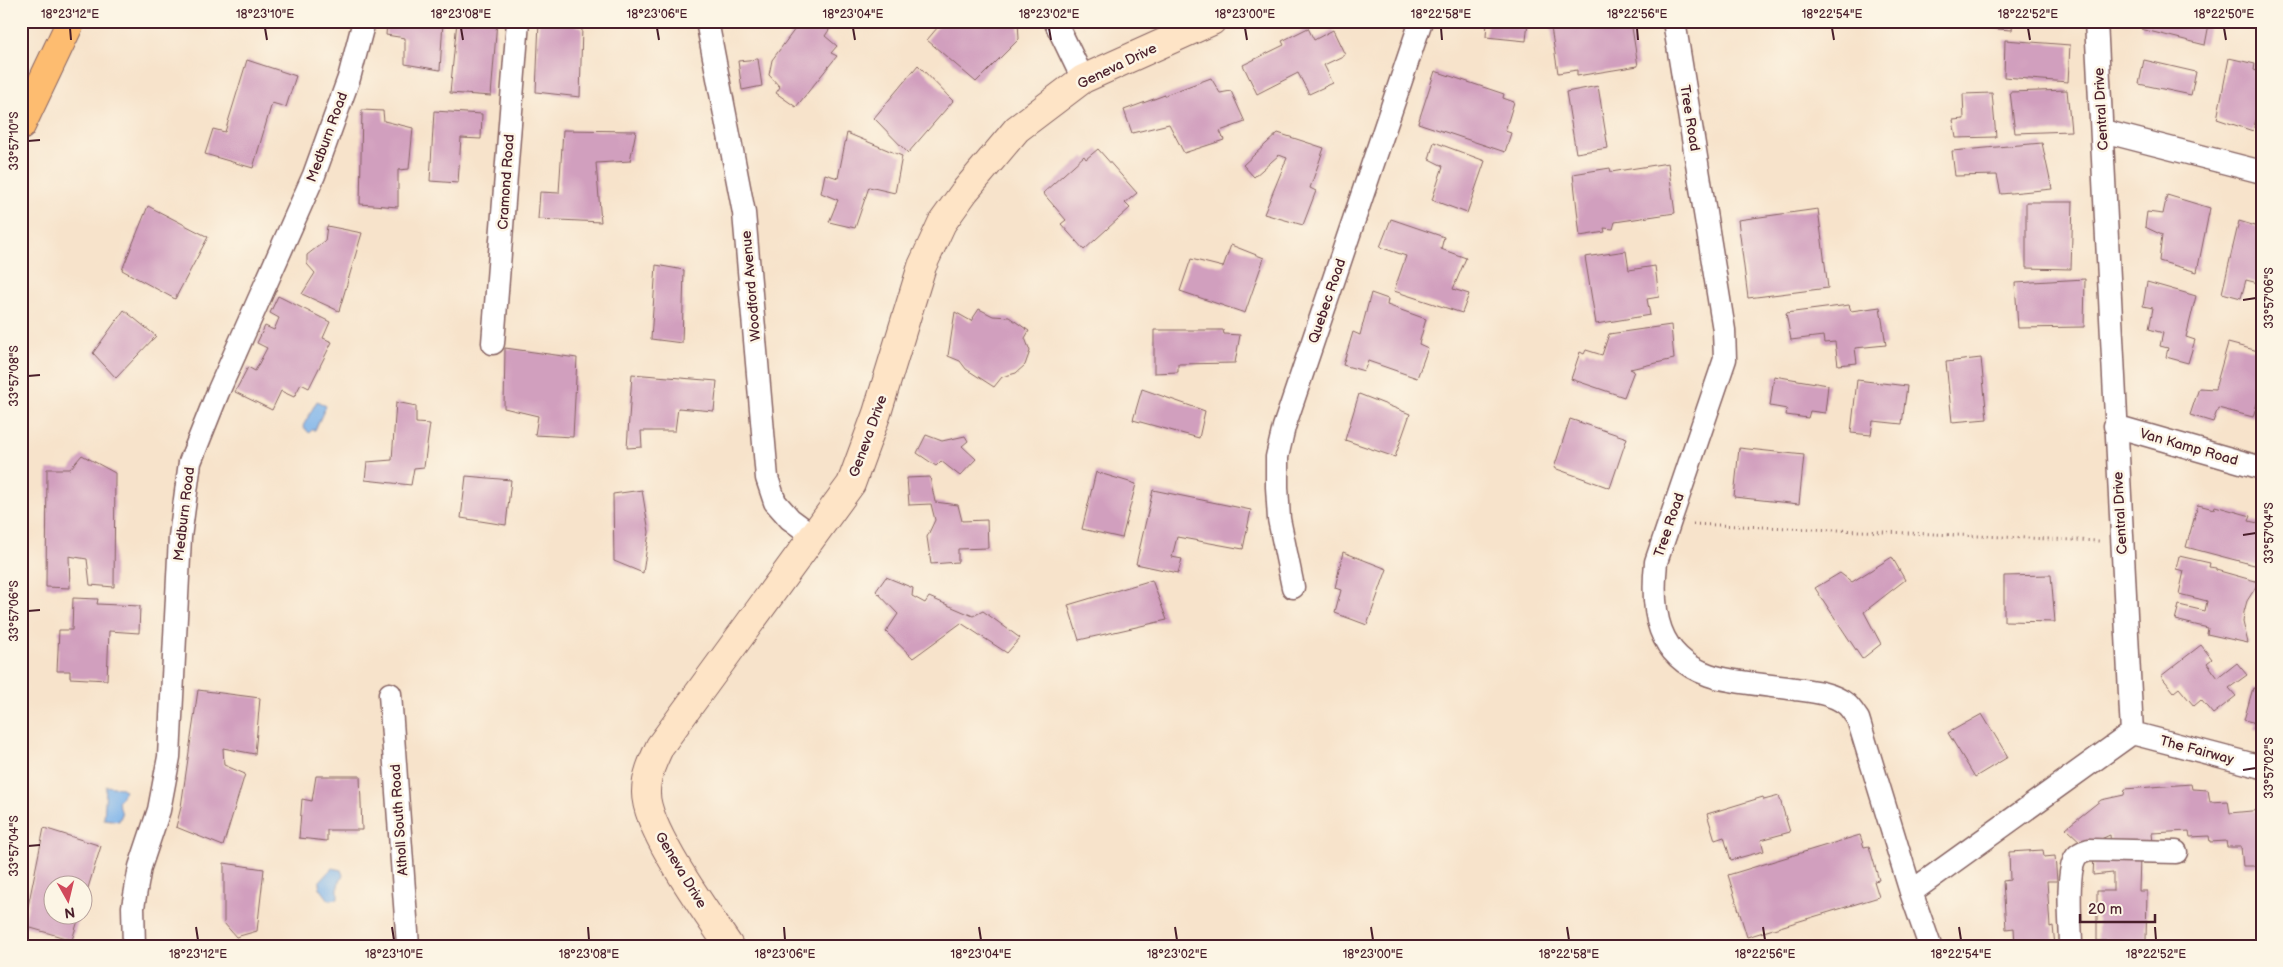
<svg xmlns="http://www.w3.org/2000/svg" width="2283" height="967" font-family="'Balsamiq Sans',sans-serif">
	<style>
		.water { fill: #7bb2ea; stroke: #62688a }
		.building { fill: #d19fbe }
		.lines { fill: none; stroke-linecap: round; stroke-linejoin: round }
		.street-casing { stroke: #876463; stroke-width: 25 }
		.secondary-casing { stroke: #876463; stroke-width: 30 }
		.primary-casing { stroke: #876463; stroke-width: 30 }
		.path { stroke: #876463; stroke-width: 3; stroke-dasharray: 1 4; stroke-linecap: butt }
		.street { stroke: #fff; stroke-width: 22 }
		.secondary { stroke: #fee4c6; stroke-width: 28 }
		.primary { stroke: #fdbc70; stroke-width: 28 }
		.ticks { fill: none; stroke: #4a1f2b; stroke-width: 2 }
		.labels { text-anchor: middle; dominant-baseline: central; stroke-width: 5; stroke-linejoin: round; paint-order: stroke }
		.street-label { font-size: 14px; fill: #4a1f2b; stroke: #fcf5e5 }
		.neatline { fill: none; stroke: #4a1f2b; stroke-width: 2 }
		.ticks-label { font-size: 12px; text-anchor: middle; fill: #4a1f2b }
	</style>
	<rect width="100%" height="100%" fill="#fcf5e5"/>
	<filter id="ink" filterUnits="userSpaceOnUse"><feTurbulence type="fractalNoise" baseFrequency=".02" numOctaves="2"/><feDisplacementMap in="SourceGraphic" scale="10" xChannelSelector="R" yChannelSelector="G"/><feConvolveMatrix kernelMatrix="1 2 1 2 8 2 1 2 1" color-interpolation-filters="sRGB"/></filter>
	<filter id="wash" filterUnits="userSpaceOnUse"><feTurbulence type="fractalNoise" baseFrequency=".0096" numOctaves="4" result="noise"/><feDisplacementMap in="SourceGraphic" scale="20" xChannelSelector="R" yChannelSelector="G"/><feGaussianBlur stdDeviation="1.12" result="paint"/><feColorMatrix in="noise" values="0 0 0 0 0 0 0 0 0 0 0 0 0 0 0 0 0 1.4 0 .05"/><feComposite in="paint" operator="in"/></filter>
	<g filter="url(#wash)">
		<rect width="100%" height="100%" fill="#f7e3cb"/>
		<path class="water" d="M317,401L326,406L315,430H312L309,433L303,426Z
			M106,786L122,788L125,791L118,802L122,814L119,821L104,819Z
			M332,868L341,870L343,875L338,885V899L329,900L320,888L319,882Z"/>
		<g id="blocks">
			<path class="building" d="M387,21H443L440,70L405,64V38L386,35Z
				M457,21H497L491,96L450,93Z
				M539,21H566V23L582,27L580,97L536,92Z
				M801,21H825L831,27L825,36L837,46L831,53L837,56L796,107L776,93L780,87L769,75L772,60Z
				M943,21H1018L1019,39L976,82L927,40Z
				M1487,21H1528L1526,41L1486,37Z
				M1550,21H1631L1638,66L1577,76V70L1558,73Z
				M1940,21H2013L2012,30L1940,25Z
				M2142,21H2197L2209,24L2205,45L2141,29Z
				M1308,28L1314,40L1333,30L1345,55L1324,65L1333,83L1309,94L1298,73L1257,94L1243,65L1284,45L1282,41Z
				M2005,40L2070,45L2068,82L2004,77Z
				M2229,58L2255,64L2254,70L2262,73V113L2258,112L2253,131L2217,119Z
				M758,59L762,86L742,90L738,61Z
				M247,60L296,76L286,107L272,103L253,168L205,154L213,129L225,132Z
				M2144,60L2196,72L2191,95L2139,84Z
				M918,65L953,101L908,153L874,118Z
				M1435,71L1504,94L1503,98L1514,102L1505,131L1511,133L1505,152L1418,123Z
				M1211,78L1220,93L1231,91L1245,122L1220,131L1224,140L1184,153L1169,124L1132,133L1124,110Z
				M1598,86L1608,148L1576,153L1566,92Z
				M2067,90L2071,131L2015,133L2010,92Z
				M1992,93L1996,137L1956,138L1953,120L1964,119L1963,94Z
				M362,110L383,111L384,121L413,128L409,169L398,170V207L360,204Z
				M434,111L482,114L481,139L461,138L458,183L430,181Z
				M563,130L636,131L630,161L596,163L601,222L538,219L540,192L559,193Z
				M847,133L902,156L895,193L869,187L855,228L829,222L838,200L821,193L825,174L838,178Z
				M1278,133L1324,148L1310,188L1316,191L1303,225L1264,214L1287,158L1279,155L1254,177L1243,165Z
				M1434,142L1485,161L1467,213L1432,200L1443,166L1429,159Z
				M2042,143L2052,189L2001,194L1997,175L1955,176L1952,151Z
				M1098,149L1137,193L1125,203L1130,208L1084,250L1061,224L1066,220L1043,193L1084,156L1086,159Z
				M1668,163L1675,213L1615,222L1613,229L1604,228L1605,232L1580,236L1573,174L1610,168L1611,172Z
				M2167,195L2210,208L2197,272L2159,261L2162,235L2145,227L2147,212L2163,214Z
				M2026,202H2073L2071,269L2026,268Z
				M148,206L208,237L175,299L122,270Z
				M1818,209L1828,288L1748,298L1738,220Z
				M1391,219L1444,237L1441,249L1466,258L1453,289L1469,294L1462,313L1394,291L1406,256L1380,247Z
				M2239,221L2262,228V284L2246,280L2241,298L2222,293Z
				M327,226L362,233L339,311L302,294L315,273L307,264V255L325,241Z
				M1231,245L1264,258L1245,313L1180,291L1191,259L1223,267Z
				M1626,251L1629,270L1655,266L1659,297L1647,299L1650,315L1596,324L1585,257Z
				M656,265L684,270L682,343L651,339Z
				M2085,279L2084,327L2018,328L2015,283Z
				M2147,282L2196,296L2186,337L2195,340L2188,363L2166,357L2168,348L2160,346L2163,333L2149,329L2153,308L2143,306Z
				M1371,293L1388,299L1387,305L1426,319L1419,344L1428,348L1417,378L1368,361L1364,371L1343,365L1353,332L1360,335Z
				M278,296L330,322L323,338L332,342L309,388L301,384L294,397L281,391L272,410L235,392L248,367L255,371L267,348L257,343L265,326L274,330L279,318L270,313Z
				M1849,305L1851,311L1880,307L1886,345L1855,348L1857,363L1838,365L1835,342L1824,343L1823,336L1791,340L1786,313Z
				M979,309L993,316L1009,317L1029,331L1025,338L1030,351L1025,365L1016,373L1002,377L994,387L966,369L960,361L948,356L955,312L971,321Z
				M124,310L156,336L116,378L93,353Z
				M1671,325L1674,359L1630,369L1634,371L1624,397L1571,379L1580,352L1584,354L1586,350L1602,355L1609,334Z
				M1154,330H1223L1224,334L1240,335L1235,363L1178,364V372L1154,373Z
				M2228,343L2262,352V387L2253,417L2218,408L2213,422L2190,415L2199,388L2215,389Z
				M505,348L577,358L573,437L535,435L538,416L504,408Z
				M1981,358L1987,419L1952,422L1946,362Z
				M632,374L717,381L714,411L678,408L675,431H641L642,447L627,448Z
				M1774,376L1828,385L1825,413L1810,411L1808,418L1786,415L1787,409L1770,406Z
				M1857,380L1907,386L1902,424L1873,421L1871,435L1851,433Z
				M1142,389L1205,411L1199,438L1133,420Z
				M1359,394L1410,414L1395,457L1345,440Z
				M396,402L416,406V423L430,424L424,467L414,468L411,485L365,480L367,462L392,460Z
				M1570,419L1627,438L1610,488L1554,468Z
				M926,435L942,441L965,436L968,441L962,446L976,459L960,476L941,461L936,466L917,453Z
				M1739,448L1804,455L1799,504L1734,497Z
				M82,455L115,473L114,587L90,585L87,559L69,556L70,588L46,587L47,469H70Z
				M1096,472L1136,484L1122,538L1082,529Z
				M466,476L511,480L506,525L461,518Z
				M930,477L935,502L958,505L962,521L987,520L988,548L958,549V562L931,564L927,537L935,520L931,504L909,505L907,478Z
				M642,490L649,532L643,573L614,561L613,494Z
				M1153,490L1251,510L1243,549L1177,537L1172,557L1182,559L1178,573L1136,564Z
				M2198,505L2214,509L2215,506L2251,516L2249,521L2262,524V567L2186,547Z
				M1343,552L1387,569L1367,625L1335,613L1341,590L1335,588Z
				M2179,556L2210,563L2209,567L2216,568V570L2259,582L2247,601L2244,612L2243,622L2248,643L2207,634L2208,628L2175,620L2179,605L2205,611L2207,601L2179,594L2184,571L2176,569Z
				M1892,557L1905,580L1864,612L1881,644L1862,659L1815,588L1840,573L1852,582Z
				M2051,575L2055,622L2004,621V576Z
				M886,577L913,588L912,596L925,603L929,597L973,616L983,611L1020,638L1007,653L961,623L913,658L886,632L898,614L876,591Z
				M1152,580L1167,620L1079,640L1068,605Z
				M73,598L98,599L97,604L140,606L139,633L109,631L107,680L70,678V671H57L59,630H72Z
				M2201,645L2212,659L2207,663L2218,678L2237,663L2247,675L2229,688L2236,696L2213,714L2201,700L2194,706L2179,688L2174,692L2161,676Z
				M2253,688L2262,690V730L2254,729L2256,723L2244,720Z
				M198,690L260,698L255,754L223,748L224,765L245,774L223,846L176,827L181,807Z
				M1982,714L2008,757L1975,777L1948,733Z
				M316,776H360L362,830H327V841L299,838L302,799L312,801Z
				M2191,784L2192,789L2208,790L2210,802L2228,801L2230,813L2262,810V866H2243L2241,847H2227L2226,841L2210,842L2209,836L2190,837L2189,831L2152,833L2153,843L2111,845L2110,835L2085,846L2066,828L2101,800L2124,795L2125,789Z
				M1779,796L1790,832L1761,840L1764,851L1731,860L1724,837L1715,840L1707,814L1763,797L1764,800Z
				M44,828L101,846L83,904L82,884H52V914H80L72,940L24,926Z
				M1860,835L1864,847L1869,846L1879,880L1874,881L1879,897L1747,937L1728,875Z
				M2043,850L2044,857L2055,856L2057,881H2047L2050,927L2053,926L2055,946H2015L2014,928L2006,929L2003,881L2010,880L2009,852Z
				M2094,855L2140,856L2139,891H2147L2146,941H2097V891H2113V873L2093,875Z
				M224,863L264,869L257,931L236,937L224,923Z"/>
		</g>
	</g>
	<g filter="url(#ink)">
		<use href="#blocks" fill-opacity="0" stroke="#876463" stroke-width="1"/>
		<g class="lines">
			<g class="street-casing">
				<path id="street" d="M707,21L744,213L767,478L775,502L790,519L813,536
					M1055,21L1083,79
					M1674,21L1724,330L1725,359L1656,562C1651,611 1656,656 1709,675C1732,683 1770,685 1795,689C1811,691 1833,693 1846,704C1851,708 1854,714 1858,719L1911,892L1930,946
					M2096,21L2132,733
					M2103,131L2262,172
					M493,343L518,21
					M2115,426L2262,468
					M1293,587L1279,519L1277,487V457L1284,427L1421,21
					M390,694L408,946
					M2132,733L2262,767
					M1911,892L2132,733
					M134,946L133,907L140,867L159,810L169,757L180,537L190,462L218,392L314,175L349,78L364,21
					M2071,946C2071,925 2066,879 2074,861C2077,854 2082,852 2089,850L2176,852"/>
			</g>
			<g class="secondary-casing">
				<path id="secondary" d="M729,946C707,913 645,829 646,792C646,775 653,761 660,746L851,484L877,413L922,266L942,223L965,191L1017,129L1083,79L1212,21"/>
			</g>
			<g class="primary-casing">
				<path id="primary" d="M21,126L71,21"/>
			</g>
			<path class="path" d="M1693,524L2099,541"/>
			<use href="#street" class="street"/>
			<use href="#secondary" class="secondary"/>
			<use href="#primary" class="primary"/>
		</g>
	</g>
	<path class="ticks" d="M70,28L71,40M265,28L267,40M461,28L463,40M657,28L659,40M853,28L855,40M1049,28L1051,40M1245,28L1247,40M1441,28L1442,40M1637,28L1638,40M1832,28L1834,40M2028,28L2030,40M2224,28L2226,40M28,141L40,140M2243,300L2256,298M28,376L40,375M2243,535L2256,533M28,611L40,610M2243,770L2256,768M28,846L40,845M196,927L198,940M392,927L394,940M588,927L589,940M784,927L785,940M979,927L981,940M1175,927L1177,940M1371,927L1373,940M1567,927L1569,940M1763,927L1765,940M1959,927L1961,940M2155,927L2156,940"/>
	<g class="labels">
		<g class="street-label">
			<text transform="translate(1117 66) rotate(-26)">Geneva Drive</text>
			<text transform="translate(2101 109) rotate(-93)">Central Drive</text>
			<text transform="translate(1690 118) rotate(81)">Tree Road</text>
			<text transform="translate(327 137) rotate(-70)">Medburn Road</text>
			<text transform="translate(506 182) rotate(-86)">Cramond Road</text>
			<text transform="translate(751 286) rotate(-95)">Woodford Avenue</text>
			<text transform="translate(1327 301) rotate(-71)">Quebec Road</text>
			<text transform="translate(868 436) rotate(-70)">Geneva Drive</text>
			<text transform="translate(2189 447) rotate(16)">Van Kamp Road</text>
			<text transform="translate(2120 513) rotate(-93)">Central Drive</text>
			<text transform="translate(184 514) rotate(-83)">Medburn Road</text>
			<text transform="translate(1669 525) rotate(-71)">Tree Road</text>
			<text transform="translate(2197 750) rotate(15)">The Fairway</text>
			<text transform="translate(399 820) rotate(-94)">Atholl South Road</text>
			<text transform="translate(681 870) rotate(59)">Geneva Drive</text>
		</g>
	</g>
	<rect width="2283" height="967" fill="none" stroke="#fcf5e5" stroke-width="55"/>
	<g transform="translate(68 900) rotate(172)"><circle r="24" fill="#fcf5e5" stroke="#b59f9b"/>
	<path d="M0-4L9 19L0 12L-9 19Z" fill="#d1495b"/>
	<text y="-8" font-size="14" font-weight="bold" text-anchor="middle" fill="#4a1f2b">N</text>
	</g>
	<path d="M2080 914v8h75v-8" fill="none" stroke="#4a1f2b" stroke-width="2.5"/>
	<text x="2088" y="914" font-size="15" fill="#4a1f2b" stroke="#fcf5e5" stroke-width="4" paint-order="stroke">20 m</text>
	<rect x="28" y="28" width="2228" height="912" class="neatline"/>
	<g class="ticks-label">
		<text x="70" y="18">18°23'12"E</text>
		<text x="265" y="18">18°23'10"E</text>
		<text x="461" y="18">18°23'08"E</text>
		<text x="657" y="18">18°23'06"E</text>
		<text x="853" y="18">18°23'04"E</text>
		<text x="1049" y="18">18°23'02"E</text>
		<text x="1245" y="18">18°23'00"E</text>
		<text x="1441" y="18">18°22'58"E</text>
		<text x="1637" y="18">18°22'56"E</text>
		<text x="1832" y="18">18°22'54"E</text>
		<text x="2028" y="18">18°22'52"E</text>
		<text x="2224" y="18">18°22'50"E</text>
		<text transform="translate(14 141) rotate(-90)" y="4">33°57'10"S</text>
		<text transform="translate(2269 298) rotate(-90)" y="4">33°57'06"S</text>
		<text transform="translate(14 376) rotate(-90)" y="4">33°57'08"S</text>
		<text transform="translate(2269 533) rotate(-90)" y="4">33°57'04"S</text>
		<text transform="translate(14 611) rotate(-90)" y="4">33°57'06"S</text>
		<text transform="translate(2269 768) rotate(-90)" y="4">33°57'02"S</text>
		<text transform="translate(14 846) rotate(-90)" y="4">33°57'04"S</text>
		<text x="198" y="958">18°23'12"E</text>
		<text x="394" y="958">18°23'10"E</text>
		<text x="589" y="958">18°23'08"E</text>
		<text x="785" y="958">18°23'06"E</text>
		<text x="981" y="958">18°23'04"E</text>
		<text x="1177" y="958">18°23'02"E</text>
		<text x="1373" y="958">18°23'00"E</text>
		<text x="1569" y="958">18°22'58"E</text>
		<text x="1765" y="958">18°22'56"E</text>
		<text x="1961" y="958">18°22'54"E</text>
		<text x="2156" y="958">18°22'52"E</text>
	</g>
</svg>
